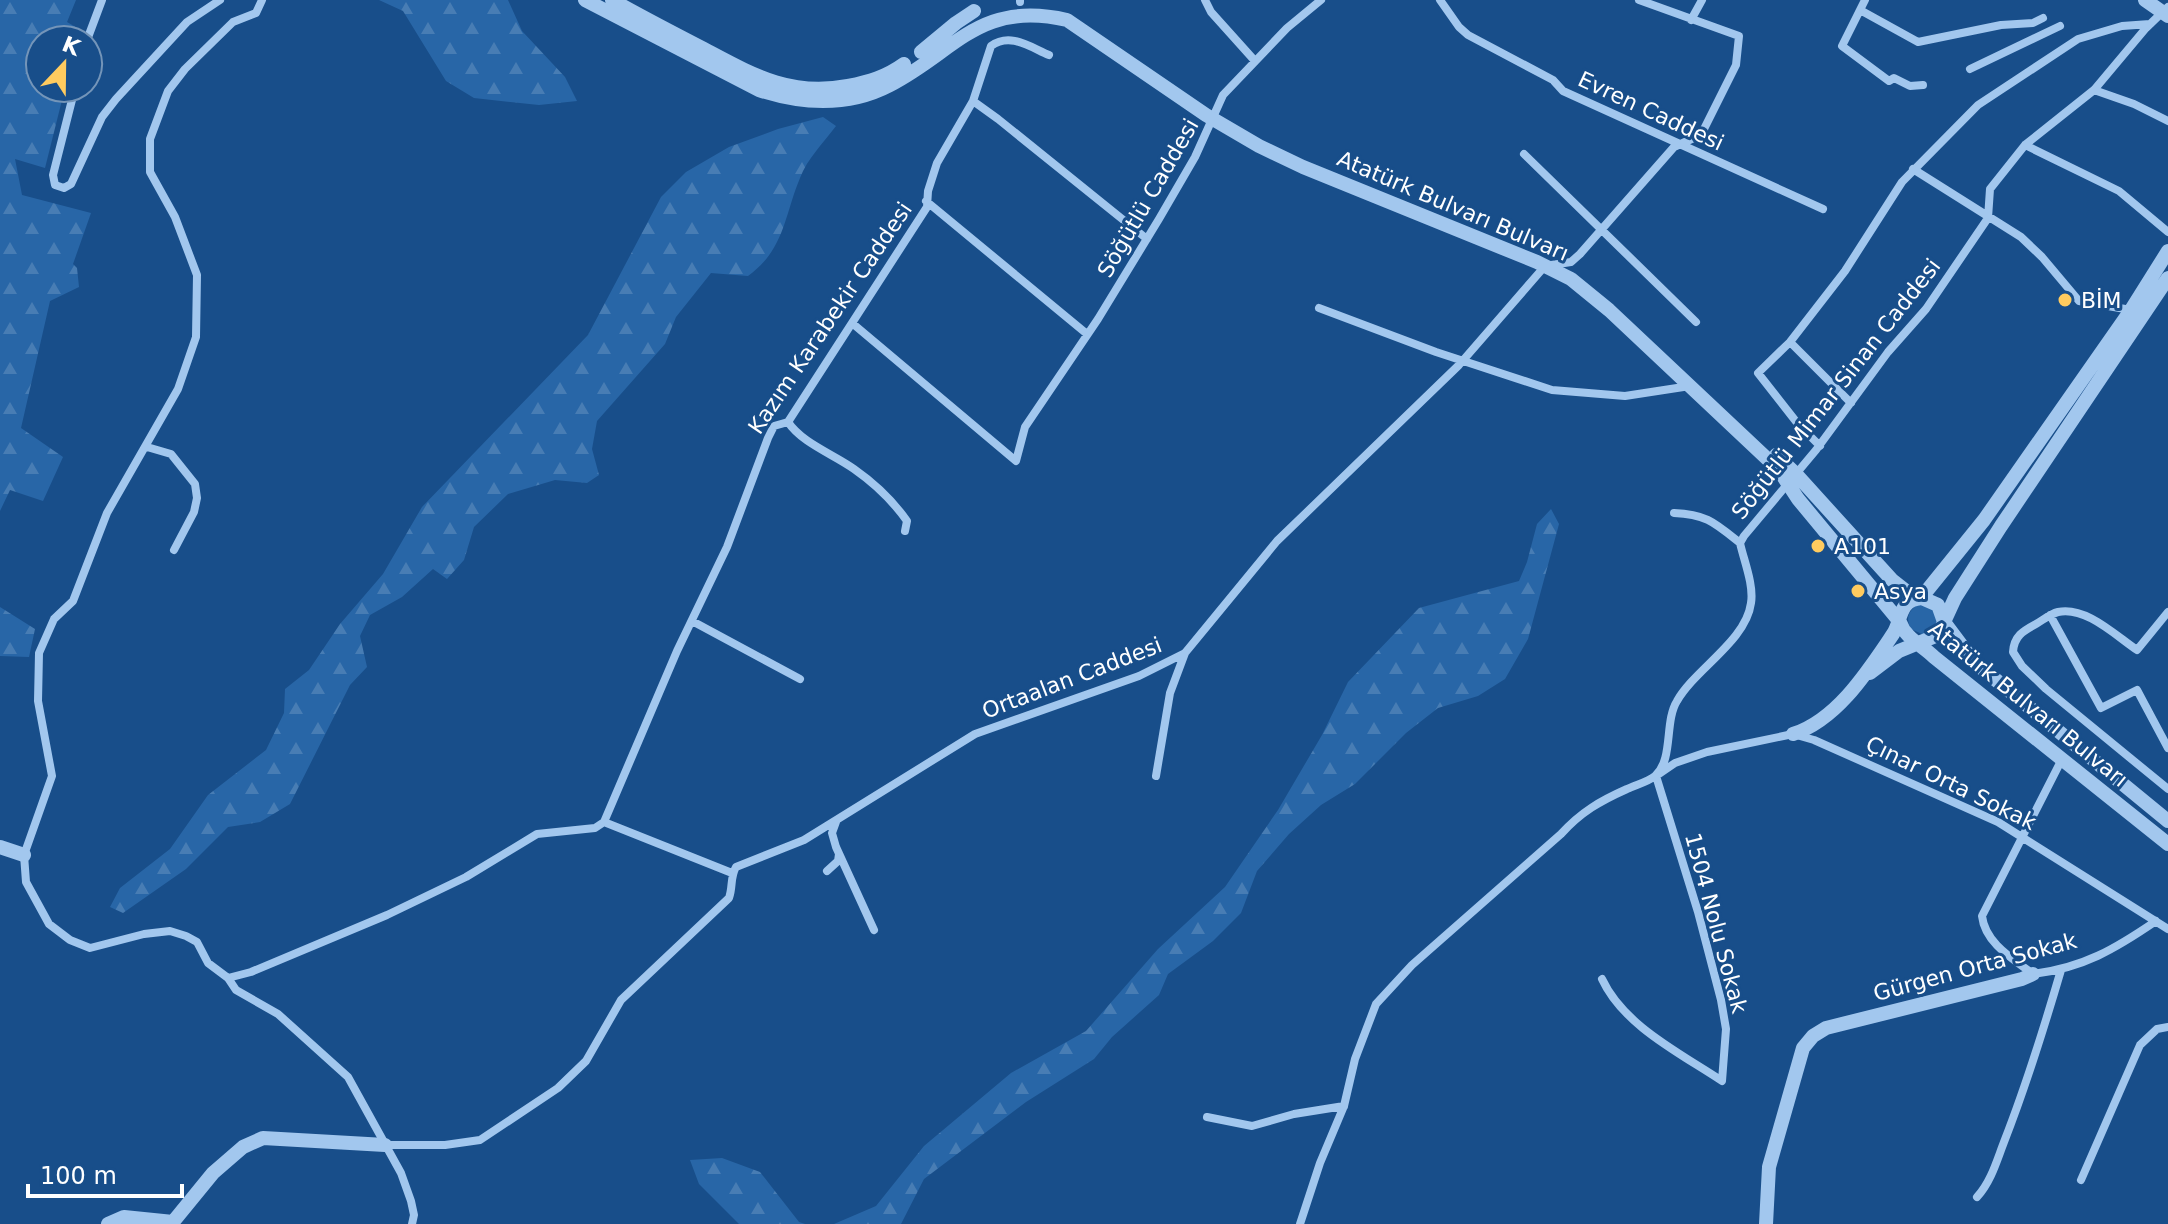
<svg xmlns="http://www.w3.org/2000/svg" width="2168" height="1224" font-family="'DejaVu Sans',sans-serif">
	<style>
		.grass { fill: #2866a7 }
		.forest { fill: url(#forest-firs) }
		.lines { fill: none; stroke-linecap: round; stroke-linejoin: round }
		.minor { stroke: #a2c7ee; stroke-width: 8 }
		.tertiary { stroke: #a2c7ee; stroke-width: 14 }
		.poi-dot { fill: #ffcb5f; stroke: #184e8a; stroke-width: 3 }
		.labels { text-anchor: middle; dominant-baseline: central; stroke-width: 6; stroke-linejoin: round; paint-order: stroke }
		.street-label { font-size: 22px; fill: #fff; stroke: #184e8a }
		.poi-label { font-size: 22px; fill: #fff; stroke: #184e8a; text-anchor: start }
	</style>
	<defs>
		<pattern id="forest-firs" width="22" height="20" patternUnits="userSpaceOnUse" patternTransform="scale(2)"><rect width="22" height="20" fill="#2866a7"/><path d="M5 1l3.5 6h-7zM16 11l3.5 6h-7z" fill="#487db4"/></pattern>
	</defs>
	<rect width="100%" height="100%" fill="#184e8a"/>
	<path class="grass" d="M1918,604L1937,609V628L1924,635L1911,629C1905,617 1909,611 1918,604Z"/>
	<path class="forest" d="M0,0H76L67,22L79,29L76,40H40V88H65L45,168L15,159L22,195L91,213L73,264L77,268L79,287L50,301L21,428L63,457L43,501L10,490L0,511Z
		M379,0H508L522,31L565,77L577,101L539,105L474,98L446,81L403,11Z
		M823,117L836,126C824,142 807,159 800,178C784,216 785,249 748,276L711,273L676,317L665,344L597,421L592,449L599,475L587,483L555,480L508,494L474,527L464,560L447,579L433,569L402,597L370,615L360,636L367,667L350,685L290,804L260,822L228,827L186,869L123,913L110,907L120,888L170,849L208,795L266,750L284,713L285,689L309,670L340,624L383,574L422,507L588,335L661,197L686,172L729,147L778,129Z
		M1551,509L1559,524L1528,639L1505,679L1478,696L1438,708L1406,733L1355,784L1321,805L1289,834L1257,871L1241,913L1213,941L1168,974L1159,995L1112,1037L1094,1059L1026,1102L924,1179L901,1224H834L876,1206L924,1146L1011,1073L1086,1031L1158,949L1225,887L1278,810L1322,735L1348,682L1419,608L1519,581L1527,562L1537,524Z
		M0,607L35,629L29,657L0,656Z
		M722,1158L760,1172L799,1222L805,1224H739L699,1184L690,1160Z"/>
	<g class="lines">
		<path class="minor" d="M262,0L256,13L233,22L185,69L168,91L150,139V172L175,217L197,275L196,337L178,389L107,513L73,601L54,619L39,653L38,701L52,776L24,855L26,882L49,924L70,940L90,948L144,934L170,931L186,936L197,942L208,963L228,978L236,990L278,1014L348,1077L401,1173L411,1201L414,1215L412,1224
			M1205,0L1211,12L1255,61
			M1440,0L1459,27L1468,35L1553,80L1563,91L1823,209
			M1865,0L1842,46L1889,81L1894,78L1910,86L1923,85
			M1020,2V0
			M1860,10L1918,42L2001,25L2033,23L2043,18
			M1691,20L1702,0
			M87,40L102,0
			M1970,69L2060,26
			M75,88L53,175L55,185L64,188L71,184L102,117L116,99L187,22L220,0
			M2094,90L2134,104L2168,121
			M973,101L998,119L1147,239
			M2025,145L2119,191L2168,232
			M1524,154L1696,322
			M1913,169L2021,237L2042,257L2079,301L2131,310
			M926,201L1087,334
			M1319,308L1436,352L1552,390L1625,396L1690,386
			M852,323L1016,461L1025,427L1098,319L1159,219L1195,157L1223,95L1287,28L1321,0
			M1790,342L1851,403
			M788,422C802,443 833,454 854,469C874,483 893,501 907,521L905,531
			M1820,446L1798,424L1758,373L1790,342L1845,271L1902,182L1978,105L2078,39L2122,26L2150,24
			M147,447L171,454L195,484L197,498L194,512L174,550
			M1674,513C1706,514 1715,523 1740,543
			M2168,612L2137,650C2116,636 2086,606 2058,612C2050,614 2043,620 2036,624C2023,631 2014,636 2013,652L2022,666L2046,689L2168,789
			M2050,615L2101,708L2137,690L2168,748
			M692,621L800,679
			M2062,759L1982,916C1985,943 2013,959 2033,974C2083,968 2115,949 2156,921
			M1156,776L1170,693L1185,653
			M604,822L677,651L727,547L768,438L774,426L788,422L927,207L928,191L937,163L973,101L991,46C1010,32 1030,47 1049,55
			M604,822L732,873
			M836,822L832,833L836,847L874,930
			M827,871L838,861L839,854
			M228,978L251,972L387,915L466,877L537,834L595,828L604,822
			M1602,979C1624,1026 1680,1053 1722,1081L1726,1029L1721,1000L1698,912L1656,776L1675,763L1707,752L1793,734L1814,740L1998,822L2168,929
			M1207,1117L1252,1126L1294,1114L1344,1106
			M385,1145H445L480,1140L558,1088L586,1061L621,1000L729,898C733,887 730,877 736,867L804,840L975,734L1139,676L1185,653L1277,541L1459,365L1545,266L1571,262L1580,254L1674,147L1696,137L1704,129L1736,65L1739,36L1639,0
			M2081,1180L2140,1045L2157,1029L2168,1027
			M1977,1197C1991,1182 1997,1160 2004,1142C2026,1086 2044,1028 2061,970
			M1300,1224L1320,1163L1344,1106L1355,1059L1376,1004L1412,965L1561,834C1581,812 1600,801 1627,789C1635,785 1648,782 1655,776C1674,759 1664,722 1677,701C1695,669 1746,641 1751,603C1754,585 1744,561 1740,543L1744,536L1816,450L1888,352L1926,309L1988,218L1990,189L2025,145L2094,90L2146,28L2168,7"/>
		<path class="tertiary" d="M585,0L759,90C802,104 848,107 890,85C956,51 979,0 1067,20L1206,115L1259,146L1303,167L1537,262L1571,279L1609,310L1779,470L1798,499L1900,622C1905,638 1922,645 1934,657L2168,844
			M612,0C642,17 673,33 704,49C753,75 790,97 848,86C869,82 886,77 904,64
			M2145,0L2168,16
			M921,52L956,23L974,11
			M1776,455L1795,473L1892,580L1906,591L1938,605L1944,622L1974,662L2168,821
			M1870,673L1899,651L1938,635L1955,598L2001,526L2168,278
			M1793,734C1837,720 1868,671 1893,634C1899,625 1899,614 1905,606C1910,600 1915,599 1921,598L1984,520L2131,310L2168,251
			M0,847L24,855
			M108,1224L124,1217L173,1222L213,1173L243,1147L263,1138L385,1145
			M1766,1224L1769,1167L1803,1048L1813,1036L1826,1028L2022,979L2033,974"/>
	</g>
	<g class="poi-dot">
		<circle cx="2065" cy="300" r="8"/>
		<circle cx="1818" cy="546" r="8"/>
		<circle cx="1858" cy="591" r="8"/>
	</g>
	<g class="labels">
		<g class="street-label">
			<text transform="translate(1651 111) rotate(25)">Evren Caddesi</text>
			<text transform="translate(1148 198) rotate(-60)">Söğütlü Caddesi</text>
			<text transform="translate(1453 206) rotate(23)">Atatürk Bulvarı Bulvarı</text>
			<text transform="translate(830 318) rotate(-56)">Kazım Karabekir Caddesi</text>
			<text transform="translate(1836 389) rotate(-52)">Söğütlü Mimar Sinan Caddesi</text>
			<text transform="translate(1072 678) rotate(-21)">Ortaalan Caddesi</text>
			<text transform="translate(2028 704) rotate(39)">Atatürk Bulvarı Bulvarı</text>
			<text transform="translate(1951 783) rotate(26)">Çınar Orta Sokak</text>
			<text transform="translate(1716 923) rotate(75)">1504 Nolu Sokak</text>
			<text transform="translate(1975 967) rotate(-15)">Gürgen Orta Sokak</text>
		</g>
		<g class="poi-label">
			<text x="2081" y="300">BİM</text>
			<text x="1834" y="546">A101</text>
			<text x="1874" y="591">Asya</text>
		</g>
	</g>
	<g transform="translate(64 64) rotate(22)"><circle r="38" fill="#184e8a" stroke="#7495b9" stroke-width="2"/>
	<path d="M0-6L14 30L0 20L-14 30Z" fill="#ffcb5f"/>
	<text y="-12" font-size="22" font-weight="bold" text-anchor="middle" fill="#ffffff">K</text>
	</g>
	<path d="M28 1184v12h154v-12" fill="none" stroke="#ffffff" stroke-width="4"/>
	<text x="40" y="1184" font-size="24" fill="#ffffff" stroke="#184e8a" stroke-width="6" paint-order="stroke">100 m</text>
</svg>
